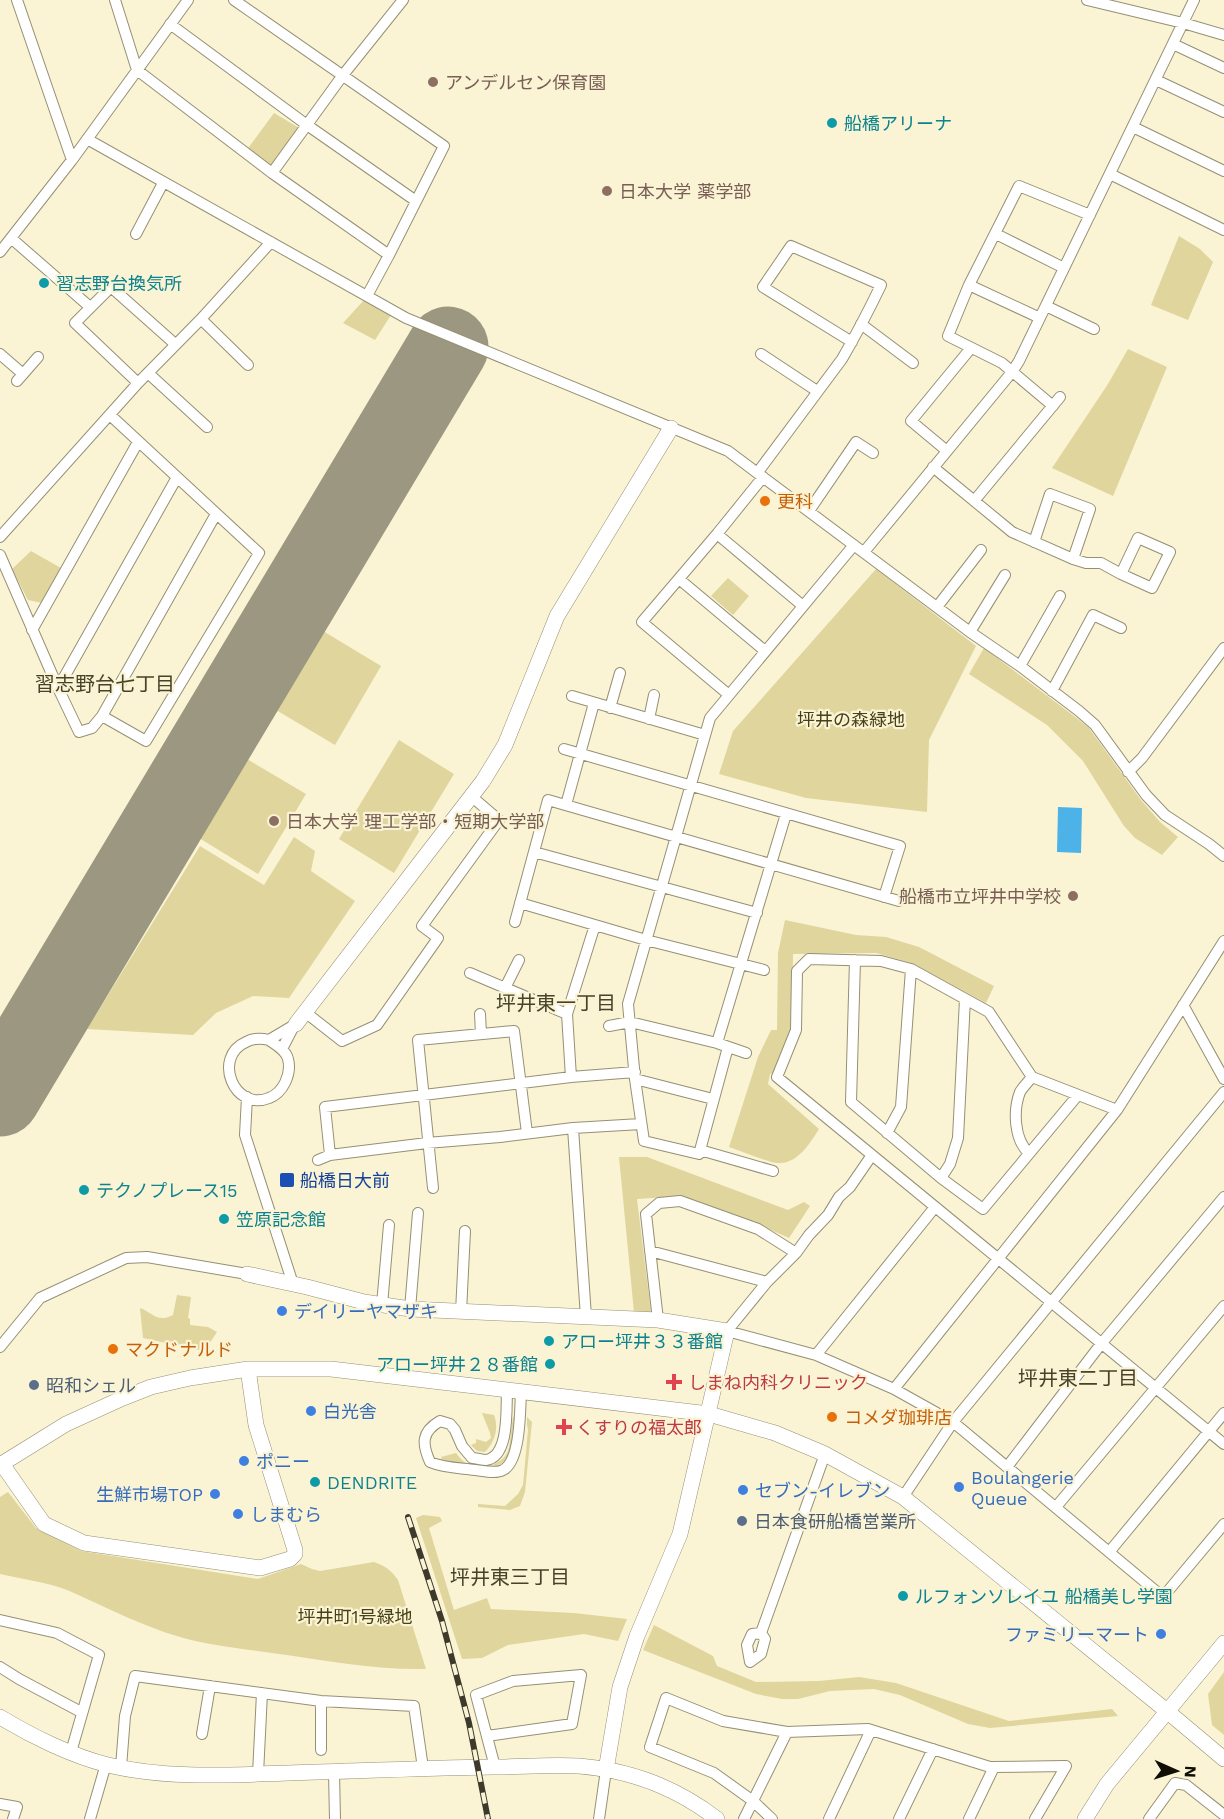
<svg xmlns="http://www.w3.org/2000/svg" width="1224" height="1819" font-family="'Work Sans','Noto Sans JP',sans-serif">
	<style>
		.green { fill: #dfd59d }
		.water { fill: #4cb2e8 }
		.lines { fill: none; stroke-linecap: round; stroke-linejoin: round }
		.runway { stroke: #9c9780; stroke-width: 81 }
		.street-casing { stroke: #959074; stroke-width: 12 }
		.secondary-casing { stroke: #959074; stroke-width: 16 }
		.street { stroke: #fff; stroke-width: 10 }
		.secondary { stroke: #fff; stroke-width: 15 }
		.rail-casing { stroke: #3d3a2c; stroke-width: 6 }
		.rail { stroke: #faf4d5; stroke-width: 4; stroke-dasharray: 11; stroke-linecap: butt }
		.education-dot { fill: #8d6e63; stroke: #faf4d5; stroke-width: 2 }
		.culture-dot { fill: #0f9aa8; stroke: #faf4d5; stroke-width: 2 }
		.food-dot { fill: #e8710a; stroke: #faf4d5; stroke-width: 2 }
		.transit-dot { fill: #1a4fb4; stroke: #faf4d5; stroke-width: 2 }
		.shop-dot { fill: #3f7fe0; stroke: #faf4d5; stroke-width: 2 }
		.health-dot { fill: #e0444e; stroke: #faf4d5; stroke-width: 2 }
		.service-dot { fill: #5c6f8a; stroke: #faf4d5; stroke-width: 2 }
		.labels { text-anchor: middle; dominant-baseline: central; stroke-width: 4.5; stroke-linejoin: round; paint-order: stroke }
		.education-label { font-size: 18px; fill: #785e54; stroke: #faf4d5; text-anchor: start }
		.culture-label { font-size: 18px; fill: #0d838f; stroke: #faf4d5; text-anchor: start }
		.food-label { font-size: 18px; fill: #c56008; stroke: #faf4d5; text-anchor: start }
		.park-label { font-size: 18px; fill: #484016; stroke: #faf4d5 }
		.transit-label { font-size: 18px; fill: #164399; stroke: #faf4d5; text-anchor: start }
		.shop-label { font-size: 18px; fill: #366cbe; stroke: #faf4d5; text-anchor: start }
		.health-label { font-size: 18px; fill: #be3a42; stroke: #faf4d5; text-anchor: start }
		.service-label { font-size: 18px; fill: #4e5e75; stroke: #faf4d5; text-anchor: start }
		.neighbourhood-label { font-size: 20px; fill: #474228; stroke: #faf4d5 }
	</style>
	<rect width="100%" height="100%" fill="#faf4d5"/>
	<path class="green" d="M274,113L301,129L271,168L246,151Z
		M1179,236L1200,249L1213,262L1188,320L1151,305Z
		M364,300L391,315L375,340L343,323Z
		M1128,349L1167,367L1113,496L1052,468L1108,384Z
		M31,551L61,568L42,603L28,600L12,569Z
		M876,569L976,646L929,740L927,812L806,798L719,774L733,731Z
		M728,578L749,596L733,615L711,596Z
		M323,631L381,666L335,745L276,710Z
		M984,648L1074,716L1089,728L1141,800L1160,822L1178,837L1162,855L1135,838L1124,826L1083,761L1047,725L969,674Z
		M399,740L454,774L394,873L339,839Z
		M247,759L306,794L258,874L199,838Z
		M294,837L315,851L311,871L355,901L289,998L253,996L216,1013L193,1035L87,1029L200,846L264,885Z
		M785,920L856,935L886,937L919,947L994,986L986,1003L912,963L876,953L793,954L792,1031L776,1072L770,1074L768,1084L819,1129C810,1143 798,1164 778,1163C770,1163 738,1150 729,1147L758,1057L771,1030H777L778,953Z
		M619,1157H647L788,1210L804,1202L810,1206L789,1238L753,1222L682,1196L637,1199L651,1312H634Z
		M177,1295L191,1297L188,1318L190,1319V1325L208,1327L217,1332L209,1344L198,1350L143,1338L140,1308C149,1311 155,1319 164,1318C167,1318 170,1316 173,1315Z
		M482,1413L494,1415C499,1428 495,1442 485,1452L477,1451L471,1445L476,1443V1439L486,1442L491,1438L490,1433Z
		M513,1417H516C515,1428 515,1441 511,1451C502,1478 461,1466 442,1460L441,1457L456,1453C459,1457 462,1461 466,1463C480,1470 502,1466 508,1451C511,1441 511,1428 513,1417Z
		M527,1417L532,1422L525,1492L520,1506L510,1510L478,1507V1504L505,1506L518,1494L523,1485L528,1430L527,1425Z
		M8,1492L36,1528L81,1551L258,1579L301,1564L312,1569L320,1571L374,1562C385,1566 391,1570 398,1580L426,1669C373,1670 323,1660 272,1653C235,1648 198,1644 164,1632C130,1620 99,1604 67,1590C46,1582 22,1579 0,1574V1497Z
		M423,1515L440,1517L442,1521L429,1528L454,1610L487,1598L491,1609L574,1613L627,1619L618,1641L584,1634L508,1645L482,1658L462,1659L416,1518Z
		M654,1625L713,1656L717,1666L756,1682L819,1681L859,1677L896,1683L1009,1721L1112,1709L1118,1716L990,1728L968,1724L900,1695L874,1689L830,1691L798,1699H782L756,1694L643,1650Z
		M1224,1672V1735L1212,1725L1208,1694Z"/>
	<path class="water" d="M1058,807L1082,808L1081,853L1057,852Z"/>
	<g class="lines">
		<path class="runway" d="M0,1096L448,347"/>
		<g class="street-casing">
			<path id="street" d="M17,0L72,160
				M115,0L137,70L272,173L389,255L444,146L234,0
				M1087,0L1183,23L1224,35
				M170,24L307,125L416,201
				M1173,44L1224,68
				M1156,80L1224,112
				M1133,127L1224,171
				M87,139L406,318L728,451L970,632L1020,666L1079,711L1095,725L1146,795L1165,815L1209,844L1224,856
				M272,173L343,75L403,0
				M1110,174L1224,230
				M136,234L163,183
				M996,234L1064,268
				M11,238L90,307
				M0,252L72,160L188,0
				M969,285L1040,318
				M369,292L389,255
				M1046,306L1094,329
				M201,319L248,365
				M861,324L913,363
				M0,354L23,374
				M761,354L817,391
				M148,373L207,427
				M17,381L38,357
				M138,383L75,323L111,287L175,344
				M1053,406L1002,363L948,336L969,285L1019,186L1090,215
				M947,451L911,421L971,348
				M933,467L1012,532L1073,559L1086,563H1101L1121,574L1152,588L1170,552L1138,538L1121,574
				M758,472L842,359C856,335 869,310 881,285L791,246L763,287L852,342
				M974,501L1060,397
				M809,511L856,442L873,453
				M717,534L803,606
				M0,537L138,383L201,319L271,242
				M1034,542L1050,494L1090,509L1073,559
				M864,552L1012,372L1019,361L1194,0
				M0,555L58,688L79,732L92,728L102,716L216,514
				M679,579L765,651
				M937,607L981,550
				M32,630L138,442
				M970,632L1005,575
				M1020,666L1060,596
				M58,688L176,479
				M1052,691L1093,615L1121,628
				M729,695L642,622L717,534L763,477
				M572,696L705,735
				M610,708L620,673
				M102,716L146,741L259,553L110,415
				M649,719L654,695
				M564,749L900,846L884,897
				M1128,772L1142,758L1224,648
				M566,805L594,703
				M534,852L757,913
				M520,903L646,940L764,970
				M515,922L548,800L899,901
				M855,960L851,1102L941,1178L983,1209L1078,1095
				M470,973L567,1014
				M505,988L519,960
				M1183,1005L1224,1079
				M305,1012L342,1041L377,1025L438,938L422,926L499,820L471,796
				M480,1014L481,1034
				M609,1026L630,1022L717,1043L746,1053
				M269,1040C276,1045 286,1050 288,1059C292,1074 283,1093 269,1098C234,1112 212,1057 246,1042C253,1038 261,1038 269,1040L296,1024
				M717,1043L786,814
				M728,1047L699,1154L644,1141L635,1079L628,1004L710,718L854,545
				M282,1049L295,1024
				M571,1077L567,1014L595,925
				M635,1079L713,1099
				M247,1097L245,1135L293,1284
				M1117,1110L1032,1077L989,1012L911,969L881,961L809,959L797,971L796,1030L777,1077L1224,1444
				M573,1128L586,1317
				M887,1133L901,1107L911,969
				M700,1150L773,1171
				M1029,1153C1014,1140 1013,1110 1020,1092C1023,1087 1028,1082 1032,1077
				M330,1155L325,1107L571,1077L635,1072
				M872,1155L850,1187L839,1197L828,1215L809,1235L796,1253L767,1282L727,1331L816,1355L894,1389L953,1422L1163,1597L1224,1524
				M318,1160L330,1155L427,1143L500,1137L573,1128L641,1124
				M941,1178L950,1164L958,1138L965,999
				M433,1188L418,1040L514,1031L527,1133
				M650,1251L767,1282
				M382,1305L389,1225
				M410,1309L418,1213
				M461,1312L465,1231
				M658,1320L646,1214L659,1203L680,1201L758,1229L796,1253
				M0,1347L40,1298L126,1258L147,1257L247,1274
				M816,1355L935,1207
				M894,1389L1117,1110L1224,941
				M507,1390C506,1407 510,1457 486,1460C482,1460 476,1458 472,1458L462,1446L455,1430L450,1424L440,1421C421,1432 422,1444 430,1462C444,1468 460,1468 475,1470C484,1471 496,1474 503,1470C521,1461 520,1409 521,1391
				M1007,1467L1101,1344L1224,1197
				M903,1497L953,1422L1224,1092
				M1056,1507L1224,1306
				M1110,1551L1224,1413
				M0,1620L57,1633L99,1655L71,1752
				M761,1633L752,1634L747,1645L750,1662L761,1654L765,1639L761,1633L825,1454
				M0,1667L19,1679L81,1712
				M321,1701V1750
				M202,1734L210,1686
				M487,1736L572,1724L581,1675L513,1681L476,1695L495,1767
				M121,1767L125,1716L135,1676L321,1701L414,1706L423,1768
				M334,1772L335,1819
				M258,1774L262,1693
				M0,1804L17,1807L13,1819
				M90,1819L106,1764
				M599,1819L606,1770
				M744,1819L787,1732
				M772,1819L753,1801L714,1773L650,1747L666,1698L723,1721L787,1732L868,1729L990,1767L1066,1766L1035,1819
				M829,1819L871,1730
				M899,1819L933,1749
				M969,1819L994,1767
				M1149,1819L1175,1783L1186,1785L1224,1815"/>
		</g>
		<g class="secondary-casing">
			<path id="secondary" d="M296,1024L483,781L505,745L557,616L671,428
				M247,1274L307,1287L364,1302L410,1309L658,1320L727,1331L680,1534L637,1636L620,1687L606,1770
				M2,1464L44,1524L84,1543L260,1568L290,1559L295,1554V1550L256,1425L248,1369
				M0,1465L66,1424L123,1398L151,1387L190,1378L248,1369H331L709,1414L775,1433L825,1454L903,1497L1168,1712L1224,1759
				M0,1717C31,1736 72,1756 108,1765C166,1779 229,1775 289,1773C357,1771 425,1768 493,1767C521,1767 551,1764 579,1766C629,1770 677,1788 717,1819
				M1085,1819L1107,1784L1224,1643"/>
		</g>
		<use href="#street" class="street"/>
		<use href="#secondary" class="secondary"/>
		<g class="rail-casing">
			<path id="rail" d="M408,1517L442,1621L469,1723L488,1819"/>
		</g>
		<use href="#rail" class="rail"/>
	</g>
	<g class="education-dot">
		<circle cx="433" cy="82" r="6"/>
		<circle cx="607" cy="191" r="6"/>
		<circle cx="274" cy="821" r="6"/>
		<circle cx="1073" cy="896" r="6"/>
	</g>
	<g class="culture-dot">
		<circle cx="832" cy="123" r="6"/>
		<circle cx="44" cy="283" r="6"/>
		<circle cx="84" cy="1190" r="6"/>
		<circle cx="224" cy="1219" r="6"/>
		<circle cx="549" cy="1341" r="6"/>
		<circle cx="550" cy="1364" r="6"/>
		<circle cx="315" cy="1482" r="6"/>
		<circle cx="903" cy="1596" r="6"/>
	</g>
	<g class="food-dot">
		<circle cx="765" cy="501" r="6"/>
		<circle cx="113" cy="1349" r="6"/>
		<circle cx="832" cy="1417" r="6"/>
	</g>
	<rect class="transit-dot" x="279" y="1172" width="16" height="16" rx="3"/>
	<g class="shop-dot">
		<circle cx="282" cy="1311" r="6"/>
		<circle cx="311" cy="1411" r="6"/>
		<circle cx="244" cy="1461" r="6"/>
		<circle cx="959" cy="1487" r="6"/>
		<circle cx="743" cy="1490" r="6"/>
		<circle cx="215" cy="1494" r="6"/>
		<circle cx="238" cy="1514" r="6"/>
		<circle cx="1161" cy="1634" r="6"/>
	</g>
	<g class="health-dot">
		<path d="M671 1373h6v6h6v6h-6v6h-6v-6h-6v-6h6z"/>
		<path d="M561 1418h6v6h6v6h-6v6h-6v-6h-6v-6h6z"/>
	</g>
	<g class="service-dot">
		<circle cx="34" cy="1385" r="6"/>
		<circle cx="742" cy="1521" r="6"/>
	</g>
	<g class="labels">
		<g class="education-label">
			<text x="445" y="82">アンデルセン保育園</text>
			<text x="619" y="191">日本大学 薬学部</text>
			<text x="286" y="821">日本大学 理工学部・短期大学部</text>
			<text x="1061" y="896" text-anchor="end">船橋市立坪井中学校</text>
		</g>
		<g class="culture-label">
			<text x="844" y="123">船橋アリーナ</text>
			<text x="56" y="283">習志野台換気所</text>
			<text x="96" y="1190">テクノプレース15</text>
			<text x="236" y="1219">笠原記念館</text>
			<text x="561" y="1341">アロー坪井３３番館</text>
			<text x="538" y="1364" text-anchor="end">アロー坪井２８番館</text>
			<text x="327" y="1482">DENDRITE</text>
			<text x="915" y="1596">ルフォンソレイユ 船橋美し学園</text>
		</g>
		<g class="food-label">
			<text x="777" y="501">更科</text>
			<text x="125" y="1349">マクドナルド</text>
			<text x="844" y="1417">コメダ珈琲店</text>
		</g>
		<g class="park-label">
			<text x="851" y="719">坪井の森緑地</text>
			<text x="355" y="1616">坪井町1号緑地</text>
		</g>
		<g class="transit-label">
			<text x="300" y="1180">船橋日大前</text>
		</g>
		<g class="shop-label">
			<text x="294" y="1311">デイリーヤマザキ</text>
			<text x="323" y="1411">白光舎</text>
			<text x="256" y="1461">ポニー</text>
			<text x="971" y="1477">Boulangerie<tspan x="971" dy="21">Queue</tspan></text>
			<text x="755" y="1490">セブン-イレブン</text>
			<text x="203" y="1494" text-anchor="end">生鮮市場TOP</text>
			<text x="250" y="1514">しまむら</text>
			<text x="1149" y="1634" text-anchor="end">ファミリーマート</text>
		</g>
		<g class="health-label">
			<text x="688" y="1382">しまね内科クリニック</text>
			<text x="576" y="1427">くすりの福太郎</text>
		</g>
		<g class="service-label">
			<text x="46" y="1385">昭和シェル</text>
			<text x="754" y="1521">日本食研船橋営業所</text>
		</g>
		<g class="neighbourhood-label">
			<text x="105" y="684">習志野台七丁目</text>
			<text x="556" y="1003">坪井東一丁目</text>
			<text x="1078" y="1378">坪井東二丁目</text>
			<text x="510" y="1577">坪井東三丁目</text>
		</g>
	</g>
	<g transform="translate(1176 1771) rotate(93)" stroke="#faf4d5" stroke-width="4.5" paint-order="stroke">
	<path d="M0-4.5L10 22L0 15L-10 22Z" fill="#110f05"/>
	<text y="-9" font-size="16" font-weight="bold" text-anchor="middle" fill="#110f05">N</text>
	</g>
</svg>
